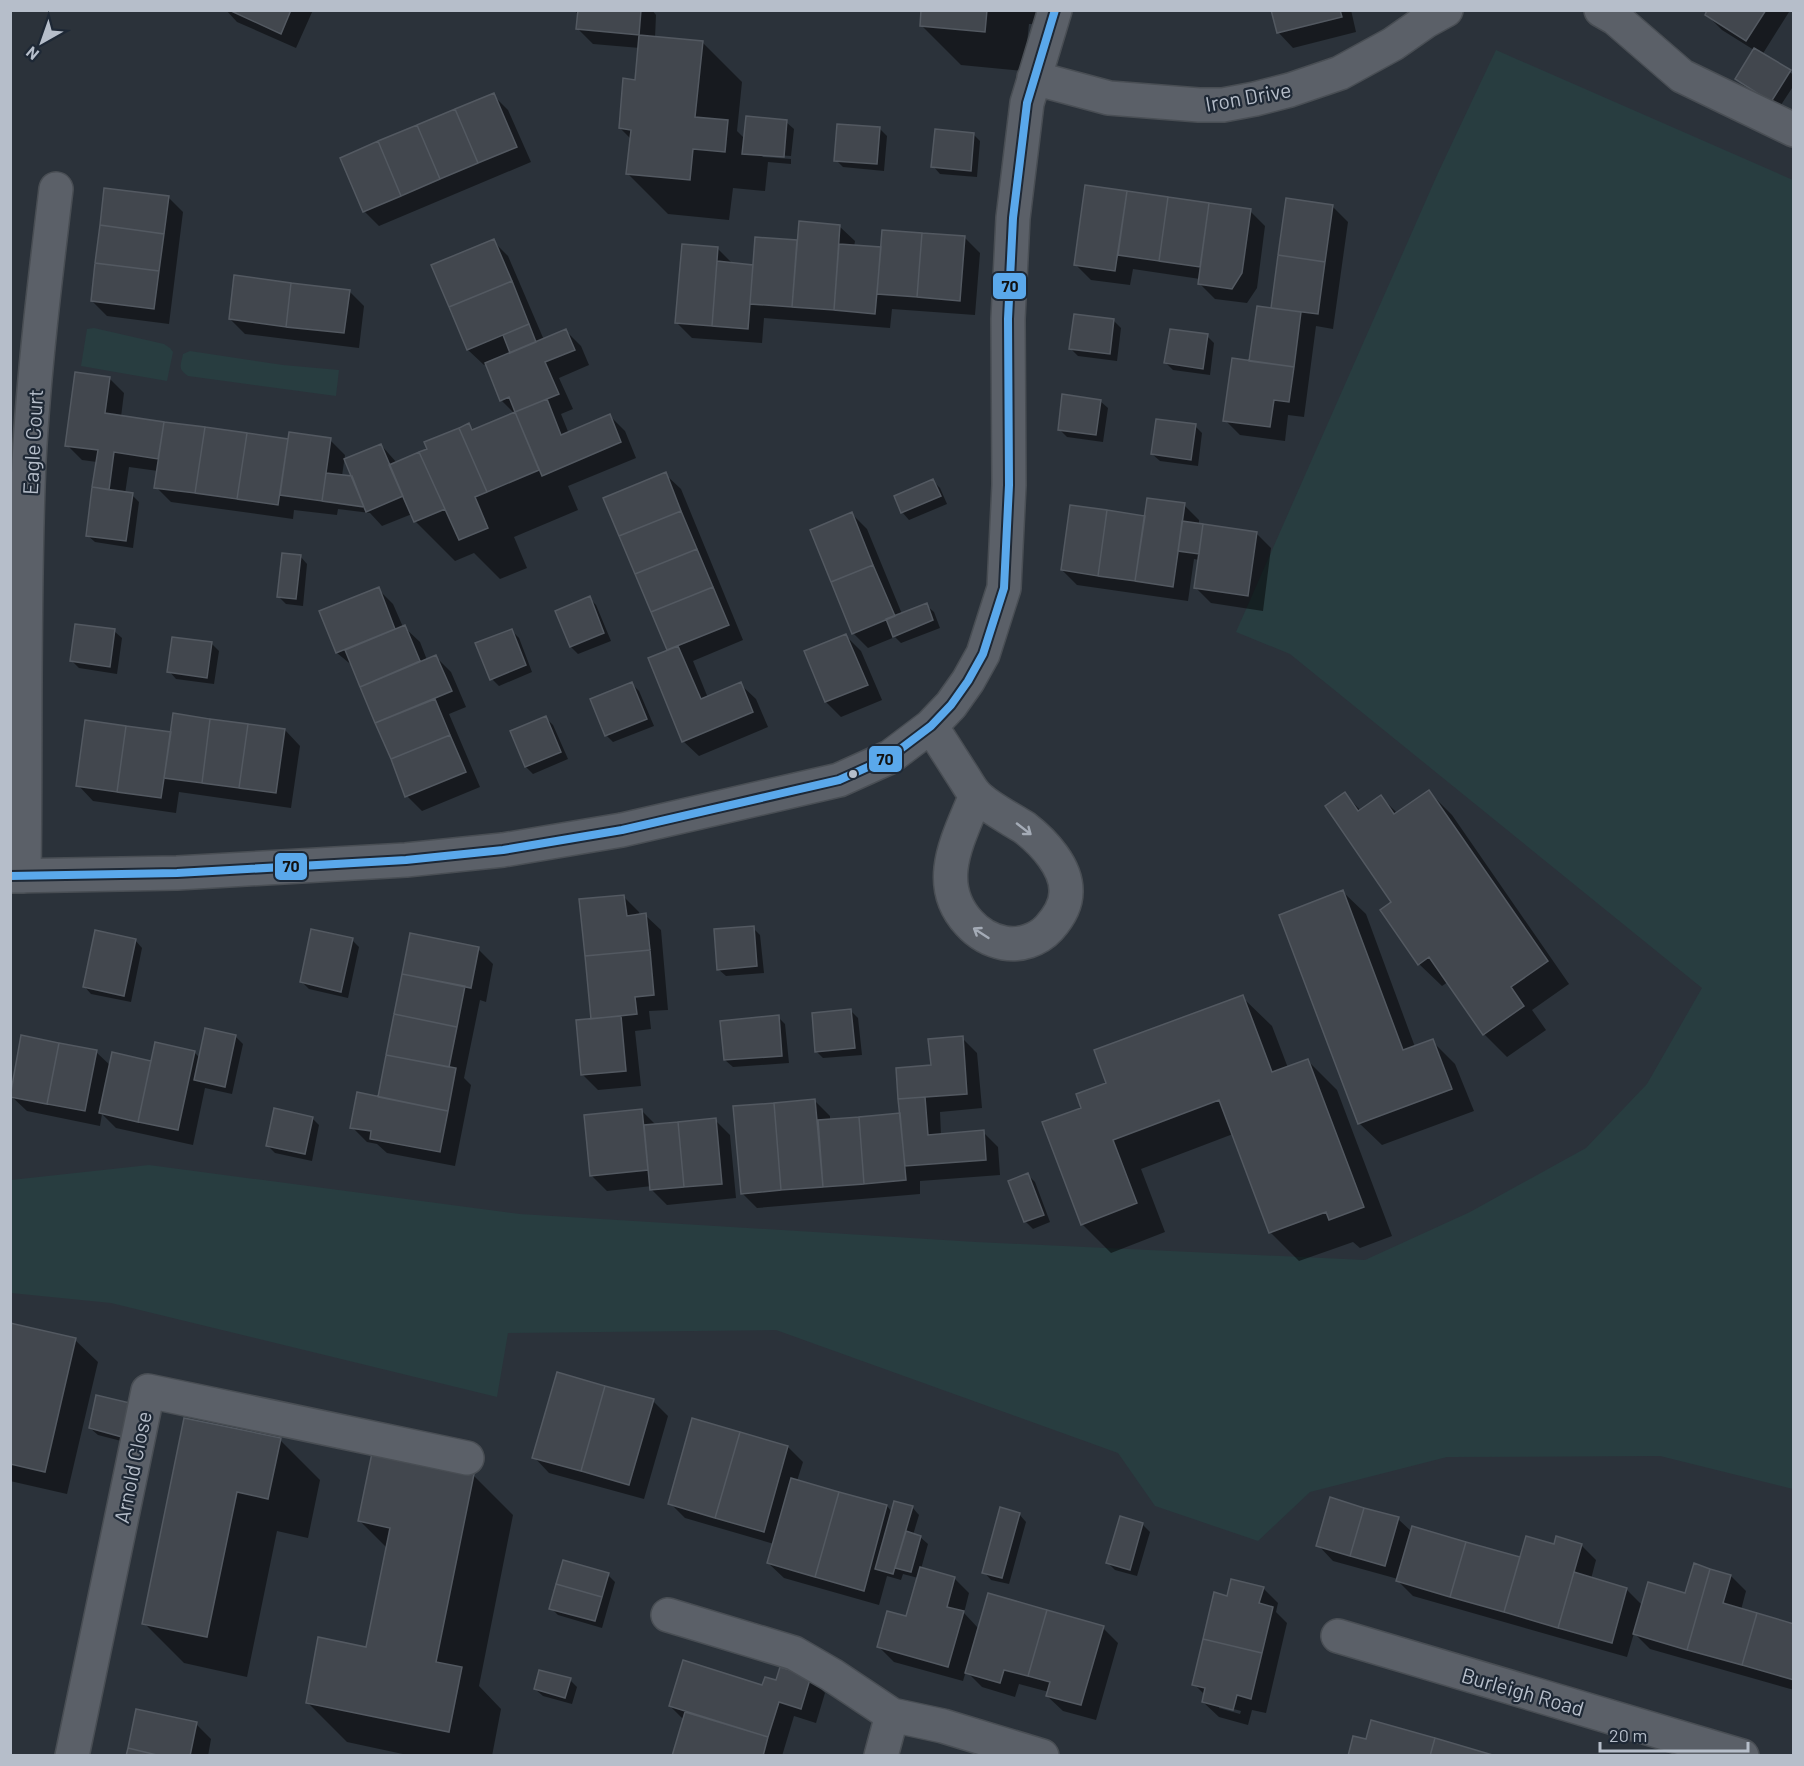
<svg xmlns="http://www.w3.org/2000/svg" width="1804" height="1766" font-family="Barlow,sans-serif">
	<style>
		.green { fill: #283d40 }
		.shadow { fill: #0007; fill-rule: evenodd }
		.building { fill: #42474e; stroke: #535961; stroke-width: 1.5 }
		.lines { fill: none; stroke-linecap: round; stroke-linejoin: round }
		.street-casing { stroke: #494e54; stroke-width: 36 }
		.street { stroke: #5b6068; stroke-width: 33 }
		.bus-1-casing { stroke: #1e2835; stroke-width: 12 }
		.bus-1 { stroke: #5aa8eb; stroke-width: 8 }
		.oneway { stroke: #a4abb6 }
		.bus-dot { fill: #b6beca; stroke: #1e2835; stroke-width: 2 }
		.labels { text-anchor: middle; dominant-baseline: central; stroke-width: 4.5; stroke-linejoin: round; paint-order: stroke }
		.street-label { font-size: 21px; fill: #b6beca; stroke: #1e2835 }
		.line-badge { stroke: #1e2835; stroke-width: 2 }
		.pale-badge-label { font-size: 16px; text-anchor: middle; font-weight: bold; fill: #111 }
	</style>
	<rect width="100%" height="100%" fill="#2b323a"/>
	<path class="green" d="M1496,50L1793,180V1489L1660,1456L1447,1457L1310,1492L1258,1541L1155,1506L1118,1453L776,1330L508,1333L497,1397L111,1303L11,1293V1180L149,1165L520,1214L976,1242L1365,1260L1470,1212L1586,1148L1647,1084L1702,988L1290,654L1236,632L1438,173Z
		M94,328L164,344L170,348L173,352L167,381L81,366L87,329Z
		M190,351L283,365L339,370L336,396L188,376C177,369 181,365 183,354Z"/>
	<path class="shadow" d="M226,10H313L296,48L237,22Z
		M574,10H652L656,15L655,38L702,42L742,82L737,131L745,139L786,122L794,129L791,156L760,154L763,157L791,159V164L768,162L765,191L733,188L729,220L668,214L628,174L631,139L620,128L636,81L640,48L593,44L578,29L579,15Z
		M922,10H1040L1039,24H1029L1024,71L961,65L921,25Z
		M1273,10H1351L1356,32L1293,48L1278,32Z
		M1709,10L1789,12L1762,55L1794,75V85L1779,108L1744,86L1737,79L1754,50L1722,30L1707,15Z
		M493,95L508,110L531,162L379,226L364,211Z
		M880,129L887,136L884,171L843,167L836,160Z
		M973,134L980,141L977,177L940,174L933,166Z
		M1086,187L1250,211L1265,226L1257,288L1247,303L1215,299L1200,284V279L1133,269L1130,285L1091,280L1076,265Z
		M168,197L183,212L169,324L107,316L92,301Z
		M1333,207L1348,222L1333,329L1316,326L1304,417L1288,415L1285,441L1240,435L1225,420L1272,309Z
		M839,226L855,241L854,247L882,249L965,238L980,253L975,315L892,309L890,328L764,318L762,343L692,338L677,323L717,248L733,264L754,266L756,239L798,242Z
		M493,241L508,256L544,340L566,331L581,346L589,365L559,378L573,409L561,414L569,434L610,416L625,431L636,458L568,486L578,510L514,537L527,568L500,579L474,553L455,561L415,521L412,514L382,526L370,513L338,509L337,515L294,510L293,519L171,502L156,487L158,471L129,467L125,494L132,495L139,502L133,548L95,542L87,535L97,462L82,460L67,445L109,378L124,393L121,417L289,440H330L345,455L342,476L353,478L381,445L397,463L429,450L469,425L475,431L515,414L501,400L487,363L484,365L468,350L433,266Z
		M349,291L364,306L359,348L245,334L230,319Z
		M1114,321L1121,328L1117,361L1078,356L1071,349Z
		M1207,336L1214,343L1210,375L1173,370L1166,363Z
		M1100,401L1108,408L1103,442L1067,437L1059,429Z
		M1195,426L1202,433L1198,466L1160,461L1152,454Z
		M665,474L681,489L743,640L693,661L708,698L740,684L756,699L768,727L699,756L683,741L669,651L605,499Z
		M933,481L940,488L947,504L909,520L902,512Z
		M1184,505L1199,520V525L1256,533L1271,548L1263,611L1211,603L1196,588L1199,560L1194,559L1188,601L1077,585L1062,570L1146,518Z
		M852,514L867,529L902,614L926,605L934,612L940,628L901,643L895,637L868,648L853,633Z
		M300,556L307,564L303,606L286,604L279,597Z
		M378,589L393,604L403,627H404L420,642L427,660L436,657L451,672L466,707L449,714L480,787L422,811L407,796L354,667L337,653L321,612Z
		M589,598L596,605L611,641L578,654L571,647L557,612Z
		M511,630L519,638L532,672L499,686L492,679Z
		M114,631L122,638L117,674L79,668L72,661Z
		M846,636L861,651L882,700L841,717L826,702L806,652Z
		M212,644L219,651L214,684L176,679L169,671Z
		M632,684L639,691L654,726L613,742L606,735Z
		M546,718L553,725L568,759L533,774L526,767Z
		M285,730L300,746L291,808L179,792L176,813L93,801L78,785L172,733Z
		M1429,792L1452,815L1569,984L1532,1010L1546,1030L1507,1057L1484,1034L1448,982L1442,986L1419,964L1345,794L1361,811L1381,797L1398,814Z
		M1343,892L1366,914L1415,1047L1432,1041L1455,1064L1474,1111L1382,1145L1359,1123Z
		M624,897L639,912L640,916L645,915L661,930L668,1010L649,1011L651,1029L635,1031L641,1086L598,1090L582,1074L593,1020Z
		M753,928L760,935L764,973L726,976L718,969Z
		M135,940L142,948L131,1002L91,994L84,986Z
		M352,940L359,947L348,998L309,989L302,982Z
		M478,949L493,964L486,1002L480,1000L464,1078L471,1085L455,1166L387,1153L377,1144L367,1142L352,1127L379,1098Z
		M1242,997L1272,1026L1288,1068L1308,1061L1337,1090L1392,1236L1360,1248L1353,1242L1299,1261L1270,1232L1233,1134L1141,1169L1165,1232L1111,1253L1082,1224L1083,1109L1108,1084Z
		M851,1011L858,1018L862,1055L823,1058L816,1051Z
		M778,1017L785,1024L789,1063L733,1067L725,1060Z
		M206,1030L236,1037L243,1044L232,1094L205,1088L193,1145L116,1128L102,1114L100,1126L27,1111L11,1096L96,1052L111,1066L152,1062L194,1052L200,1058Z
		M962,1038L977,1053L982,1108L940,1112L941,1135L983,1132L998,1147L1000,1175L920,1181V1194L757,1208L742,1193L815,1101L830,1116V1120L902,1114L932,1066Z
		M642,1111L656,1125L715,1120L730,1135L736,1198L667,1205L652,1190V1186L607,1191L592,1176Z
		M312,1118L319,1125L312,1161L275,1153L267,1145Z
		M1028,1175L1035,1182L1050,1222L1033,1229L1025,1221Z
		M10,1324L75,1340L98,1362L67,1494L10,1481Z
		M653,1401L668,1416L644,1499L549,1473L534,1457Z
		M129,1404V1443L98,1435L90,1428Z
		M185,1420L280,1440L320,1480L308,1538L277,1531L247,1677L184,1663L144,1623Z
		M693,1420L788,1447L803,1462L797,1481L887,1506L892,1512L912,1507L919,1515L913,1535L920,1537L928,1544L921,1569L954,1578L969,1593L964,1613L979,1629L1103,1628L1118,1643L1096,1720L1063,1711L1047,1696L1049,1692L1019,1684L1015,1697L982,1687L966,1671L963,1681L894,1662L879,1647L907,1618L918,1578L903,1574L901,1580L887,1576L879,1605L784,1578L768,1563L774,1544L685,1518L670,1503Z
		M473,1475L513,1515L479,1686L501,1709L492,1756H412L347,1742L307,1702L367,1649L388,1549L360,1521Z
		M1019,1514L1026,1522L1009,1584L991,1580L984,1572Z
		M1121,1518L1143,1525L1150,1532L1137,1576L1115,1570L1108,1563Z
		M1398,1519L1412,1532L1521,1559L1555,1546L1581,1545L1596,1560L1591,1579L1627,1590L1643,1606L1686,1595L1731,1576L1746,1591L1741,1610L1794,1625V1690L1650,1649L1634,1633L1627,1657L1413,1596L1398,1581V1579L1333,1561L1318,1545Z
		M608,1575L615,1582L602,1628L558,1615L551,1608Z
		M1263,1588L1278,1603L1276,1612L1287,1623L1266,1713L1252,1710L1248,1725L1219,1717L1203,1702L1205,1695L1194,1684L1228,1598ZM1219,1705L1241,1711L1240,1714L1219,1708Z
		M810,1677L825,1693L816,1723L794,1716L782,1756H674L684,1720L670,1706L777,1682Z
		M570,1680L577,1687L572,1704L543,1696L535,1689Z
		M196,1724L211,1739L208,1756H128Z"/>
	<path class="building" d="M229,10H291L281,34Z
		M578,10H641L639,35L576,29Z
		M921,10H987L985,32L920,26Z
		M1271,10H1340L1342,17L1277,33Z
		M1707,10H1766L1746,41L1705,15Z
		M639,35L703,41L695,117L728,120L725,152L693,149L690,180L626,174L631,130L619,128L623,78L635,80Z
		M1754,48L1791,70L1771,102L1735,79Z
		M494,93L517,147L478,163L455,109Z
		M455,109L478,163L440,179L417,125Z
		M746,116L787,120L784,157L742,154Z
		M837,124L880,127L877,164L834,161Z
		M417,125L440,179L401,196L378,141Z
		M935,129L974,133L971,171L931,167Z
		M378,141L401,196L363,212L340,158Z
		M1085,185L1127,191L1115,271L1074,265Z
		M104,188L169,196L164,234L100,225Z
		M1127,191L1168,197L1159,261L1118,255Z
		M1168,197L1209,203L1200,267L1159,261Z
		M1286,198L1333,205L1325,262L1278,255Z
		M1209,203L1251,209L1242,273L1232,289L1198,284Z
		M799,221L840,225L834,310L792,307Z
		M100,225L164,234L159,271L95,263Z
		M882,230L922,233L917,297L877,294Z
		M922,233L965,236L960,301L917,297Z
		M755,237L797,240L792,307L750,304Z
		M494,239L512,281L449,307L431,265Z
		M682,244L718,247L712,326L675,323Z
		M839,244L881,247L875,314L834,310Z
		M1278,255L1325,262L1318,314L1271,308Z
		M717,261L753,265L748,329L712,326Z
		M95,263L159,271L154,309L91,301Z
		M234,275L291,283L286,327L229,319Z
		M512,281L529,324L467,350L449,307Z
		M291,283L350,290L344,333L286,327Z
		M1257,306L1301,312L1294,367L1249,361Z
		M1074,314L1114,319L1110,354L1069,349Z
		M529,324L536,342L510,353L503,335Z
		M566,329L575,350L545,362L559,394L515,412L509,397L500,401L485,363Z
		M1170,329L1208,334L1203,369L1164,363Z
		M1232,358L1294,367L1289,402L1274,400L1270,427L1223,421Z
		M75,372L110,377L105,413L164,422L158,459L114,452L109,490L92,487L98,450L65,446Z
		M1062,394L1101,400L1096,435L1058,430Z
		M547,399L561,435L610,414L621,442L542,476L515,412Z
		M515,412L539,470L487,492L459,428L469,423L472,430Z
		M1156,419L1196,424L1191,460L1151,454Z
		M164,422L205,427L195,493L154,488Z
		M205,427L247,433L237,499L195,493Z
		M459,428L487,492L475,497L488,528L459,540L419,452L427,449L424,442Z
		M289,432L331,438L322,501L280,495Z
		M247,433L288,439L278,505L237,499Z
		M381,444L403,496L366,512L344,459Z
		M419,452L445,509L414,522L389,465Z
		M666,472L681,511L619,536L603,498Z
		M326,473L352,476L364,507L322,501Z
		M933,479L941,496L901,513L894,496Z
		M92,487L133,493L126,541L86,536Z
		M1147,498L1185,503L1173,587L1135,581Z
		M1070,505L1107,510L1098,576L1061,570Z
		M1107,510L1145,516L1135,581L1098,576Z
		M681,511L697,549L635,574L619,536Z
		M852,512L873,565L831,582L810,530Z
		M1182,521L1203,524L1199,554L1178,551Z
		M1203,524L1257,532L1248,596L1194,588Z
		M697,549L713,587L651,612L635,574Z
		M282,553L301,555L296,599L277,597Z
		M873,565L895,616L852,634L831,582Z
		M379,587L395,629L336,653L319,611Z
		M713,587L729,625L667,650L651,612Z
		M590,596L604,633L570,647L555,611Z
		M927,603L933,620L893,637L886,619Z
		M75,624L115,629L110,667L70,661Z
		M405,625L420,661L360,687L345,650Z
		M512,629L526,665L490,680L475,643Z
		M846,634L868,685L825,702L804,651Z
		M172,637L212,642L207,678L167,672Z
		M678,646L701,699L741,682L753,712L682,742L648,658Z
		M436,655L452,691L375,723L360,687Z
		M632,682L647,719L605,736L590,699Z
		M435,699L450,735L391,759L375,723Z
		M173,713L210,719L202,783L164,778Z
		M546,716L561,752L525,767L510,731Z
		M210,719L248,724L239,788L202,783Z
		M85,720L126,726L117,792L76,786Z
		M248,724L285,729L276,793L239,788Z
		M126,726L171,732L161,798L117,792Z
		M450,735L466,772L405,797L391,759Z
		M1429,790L1548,961L1511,987L1524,1006L1483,1035L1429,957L1418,965L1380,910L1391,902L1325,806L1345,792L1358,811L1381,795L1394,814Z
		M1343,890L1403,1050L1433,1039L1452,1089L1358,1124L1279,915Z
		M624,895L627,916L646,913L650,950L585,956L579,899Z
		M754,926L757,966L717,970L714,929Z
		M311,929L353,938L341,992L300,982Z
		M95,930L136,939L124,996L83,987Z
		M410,933L479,947L471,988L402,974Z
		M650,950L654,995L635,997L637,1014L591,1019L585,956Z
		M402,974L465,986L457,1027L394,1014Z
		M1243,995L1272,1072L1308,1059L1364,1207L1329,1220L1326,1212L1269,1233L1219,1100L1113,1140L1137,1203L1081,1225L1042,1122L1081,1108L1076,1094L1106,1083L1094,1050Z
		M851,1009L855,1048L815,1052L812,1013Z
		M394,1014L457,1027L449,1067L386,1055Z
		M779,1015L782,1056L724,1060L720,1021Z
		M621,1016L626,1071L581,1075L576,1020Z
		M205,1028L236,1035L225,1087L194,1080Z
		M21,1035L59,1043L47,1104L10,1097Z
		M963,1036L967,1094L898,1099L896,1068L931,1065L928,1039Z
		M155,1042L195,1051L178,1130L138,1122Z
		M59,1043L97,1050L85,1111L47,1104Z
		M112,1052L151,1061L138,1122L99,1113Z
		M386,1055L456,1068L448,1111L378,1097Z
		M357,1092L448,1111L440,1152L370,1139L371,1131L350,1128Z
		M925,1097L928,1135L984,1130L986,1160L905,1166L898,1099Z
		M815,1099L823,1187L781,1190L774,1103Z
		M774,1103L781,1190L741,1194L733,1106Z
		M274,1108L313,1117L305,1154L266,1146Z
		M642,1109L648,1170L590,1176L584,1115Z
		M900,1113L906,1180L864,1184L859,1117Z
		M859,1117L864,1184L823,1187L818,1120Z
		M716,1118L722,1184L684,1187L678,1122Z
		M678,1122L684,1187L650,1190L644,1125Z
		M1028,1173L1044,1215L1024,1222L1008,1181Z
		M10,1323L76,1338L45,1472L10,1464Z
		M557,1372L605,1386L581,1471L532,1458Z
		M605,1386L654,1399L629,1485L581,1471Z
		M96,1395L130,1403L122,1437L89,1428Z
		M184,1418L281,1438L268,1499L237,1492L207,1637L142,1624Z
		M692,1418L740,1432L715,1518L668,1504Z
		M740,1432L788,1446L764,1532L715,1518Z
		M372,1453L474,1474L436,1662L462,1667L449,1732L306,1703L318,1637L366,1647L390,1528L358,1521Z
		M791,1478L839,1492L815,1577L767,1563Z
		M839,1492L887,1505L864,1591L815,1577Z
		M1330,1497L1364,1508L1350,1556L1316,1546Z
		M894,1501L913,1506L893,1574L875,1569Z
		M1000,1507L1020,1513L1002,1578L982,1573Z
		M1364,1508L1399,1517L1385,1566L1350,1556Z
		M1120,1516L1143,1523L1130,1570L1106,1563Z
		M1412,1526L1466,1542L1450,1597L1396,1581Z
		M906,1531L921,1536L911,1572L895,1568Z
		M1526,1536L1554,1544L1556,1536L1582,1544L1558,1628L1504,1612Z
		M1466,1542L1520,1557L1504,1612L1450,1597Z
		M563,1560L609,1573L602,1597L556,1584Z
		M1694,1563L1710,1569L1687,1650L1633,1634L1648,1582L1685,1593Z
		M920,1567L955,1577L947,1607L964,1611L948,1667L877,1647L887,1611L906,1616Z
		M1710,1569L1731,1575L1723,1603L1757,1613L1742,1665L1687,1650Z
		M1574,1572L1627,1588L1612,1643L1558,1628Z
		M1231,1579L1264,1587L1259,1603L1273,1607L1262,1653L1203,1639L1214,1592L1227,1596Z
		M556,1584L602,1597L595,1621L549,1609Z
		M988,1593L1047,1610L1028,1676L1004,1670L1000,1683L965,1673Z
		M1047,1610L1104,1626L1081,1705L1046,1696L1050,1682L1028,1676Z
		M1757,1613L1794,1624V1680L1742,1665Z
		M1203,1639L1262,1653L1251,1699L1237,1695L1233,1710L1202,1702L1205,1688L1192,1685Z
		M683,1660L762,1685L765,1677L776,1680L780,1667L811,1676L801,1709L779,1702L768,1737L669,1706Z
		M539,1670L571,1678L565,1698L534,1689Z
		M136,1709L197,1722L190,1756H161L128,1748Z
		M685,1712L768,1737L763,1756H672Z
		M1371,1720L1435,1738L1430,1756H1348L1353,1736L1366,1739Z
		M1435,1738L1496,1756H1430Z
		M128,1748L161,1756H126Z"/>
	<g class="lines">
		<g class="street-casing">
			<path id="street" d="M1601,10L1615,18L1682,76L1794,130
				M1034,78L1109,98L1199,105H1223L1255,99L1290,90L1340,73L1393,44L1426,21L1446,10
				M931,726C942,743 952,759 963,776C967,782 971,790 976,795C986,806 1011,819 1025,828C1043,842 1067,867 1066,892C1066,905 1058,918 1049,928C1038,940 1020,946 1004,943C989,940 978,933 969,923C932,883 959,838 976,795
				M10,876L177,873L406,860L503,850L622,830L839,780L890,757L931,726L951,705L968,681L983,654L1004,588L1009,485L1008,319L1013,218L1027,103L1055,10
				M24,876C26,738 23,599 29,461C34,370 45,280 56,189
				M668,1615L794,1653L832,1675L892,1715L943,1726L1042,1756
				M1338,1636L1742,1756
				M72,1756L148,1391L467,1458
				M881,1756L892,1715"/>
		</g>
		<use href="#street" class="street"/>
		<g class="bus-1-casing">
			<path id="bus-1" d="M10,876L177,873L406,860L503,850L622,830L839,780L890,757L931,726L951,705L968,681L983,654L1004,588L1009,485L1008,319L1013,218L1027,103L1055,10"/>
		</g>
		<use href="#bus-1" class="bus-1"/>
	</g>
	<defs><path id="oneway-shaft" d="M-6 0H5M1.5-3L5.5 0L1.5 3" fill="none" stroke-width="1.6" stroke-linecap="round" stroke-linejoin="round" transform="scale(1.5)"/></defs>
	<g class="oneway">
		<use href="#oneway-shaft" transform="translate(1024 829) rotate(38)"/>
		<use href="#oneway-shaft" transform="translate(981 933) rotate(-147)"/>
	</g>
	<circle class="bus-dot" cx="853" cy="774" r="5"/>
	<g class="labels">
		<g class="street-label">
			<text transform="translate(1248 96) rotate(-10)">Iron Drive</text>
			<text transform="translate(32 442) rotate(-87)">Eagle Court</text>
			<text transform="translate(132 1467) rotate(-78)">Arnold Close</text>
			<text transform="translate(1523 1691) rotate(16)">Burleigh Road</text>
		</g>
	</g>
	<g class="line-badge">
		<rect x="992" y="272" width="35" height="28" rx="6" fill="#5aa8eb"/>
		<rect x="868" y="745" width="35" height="28" rx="6" fill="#5aa8eb"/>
		<rect x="274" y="852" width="34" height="29" rx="6" fill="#5aa8eb"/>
	</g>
	<g class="pale-badge-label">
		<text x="1010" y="292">70</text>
		<text x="885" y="765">70</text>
		<text x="291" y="872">70</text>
	</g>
	<rect width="1804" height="1766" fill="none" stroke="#b6beca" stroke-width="24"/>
	<g transform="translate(42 42) rotate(220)" stroke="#1e2835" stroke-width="4.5" paint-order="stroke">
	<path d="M0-4.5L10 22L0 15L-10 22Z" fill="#b6beca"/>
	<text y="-9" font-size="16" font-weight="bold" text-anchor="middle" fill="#b6beca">N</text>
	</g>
	<path d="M1600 1742v9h148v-9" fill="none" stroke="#b6beca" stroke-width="3"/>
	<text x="1609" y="1742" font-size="18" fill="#b6beca" stroke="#1e2835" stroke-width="4.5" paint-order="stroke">20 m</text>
</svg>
